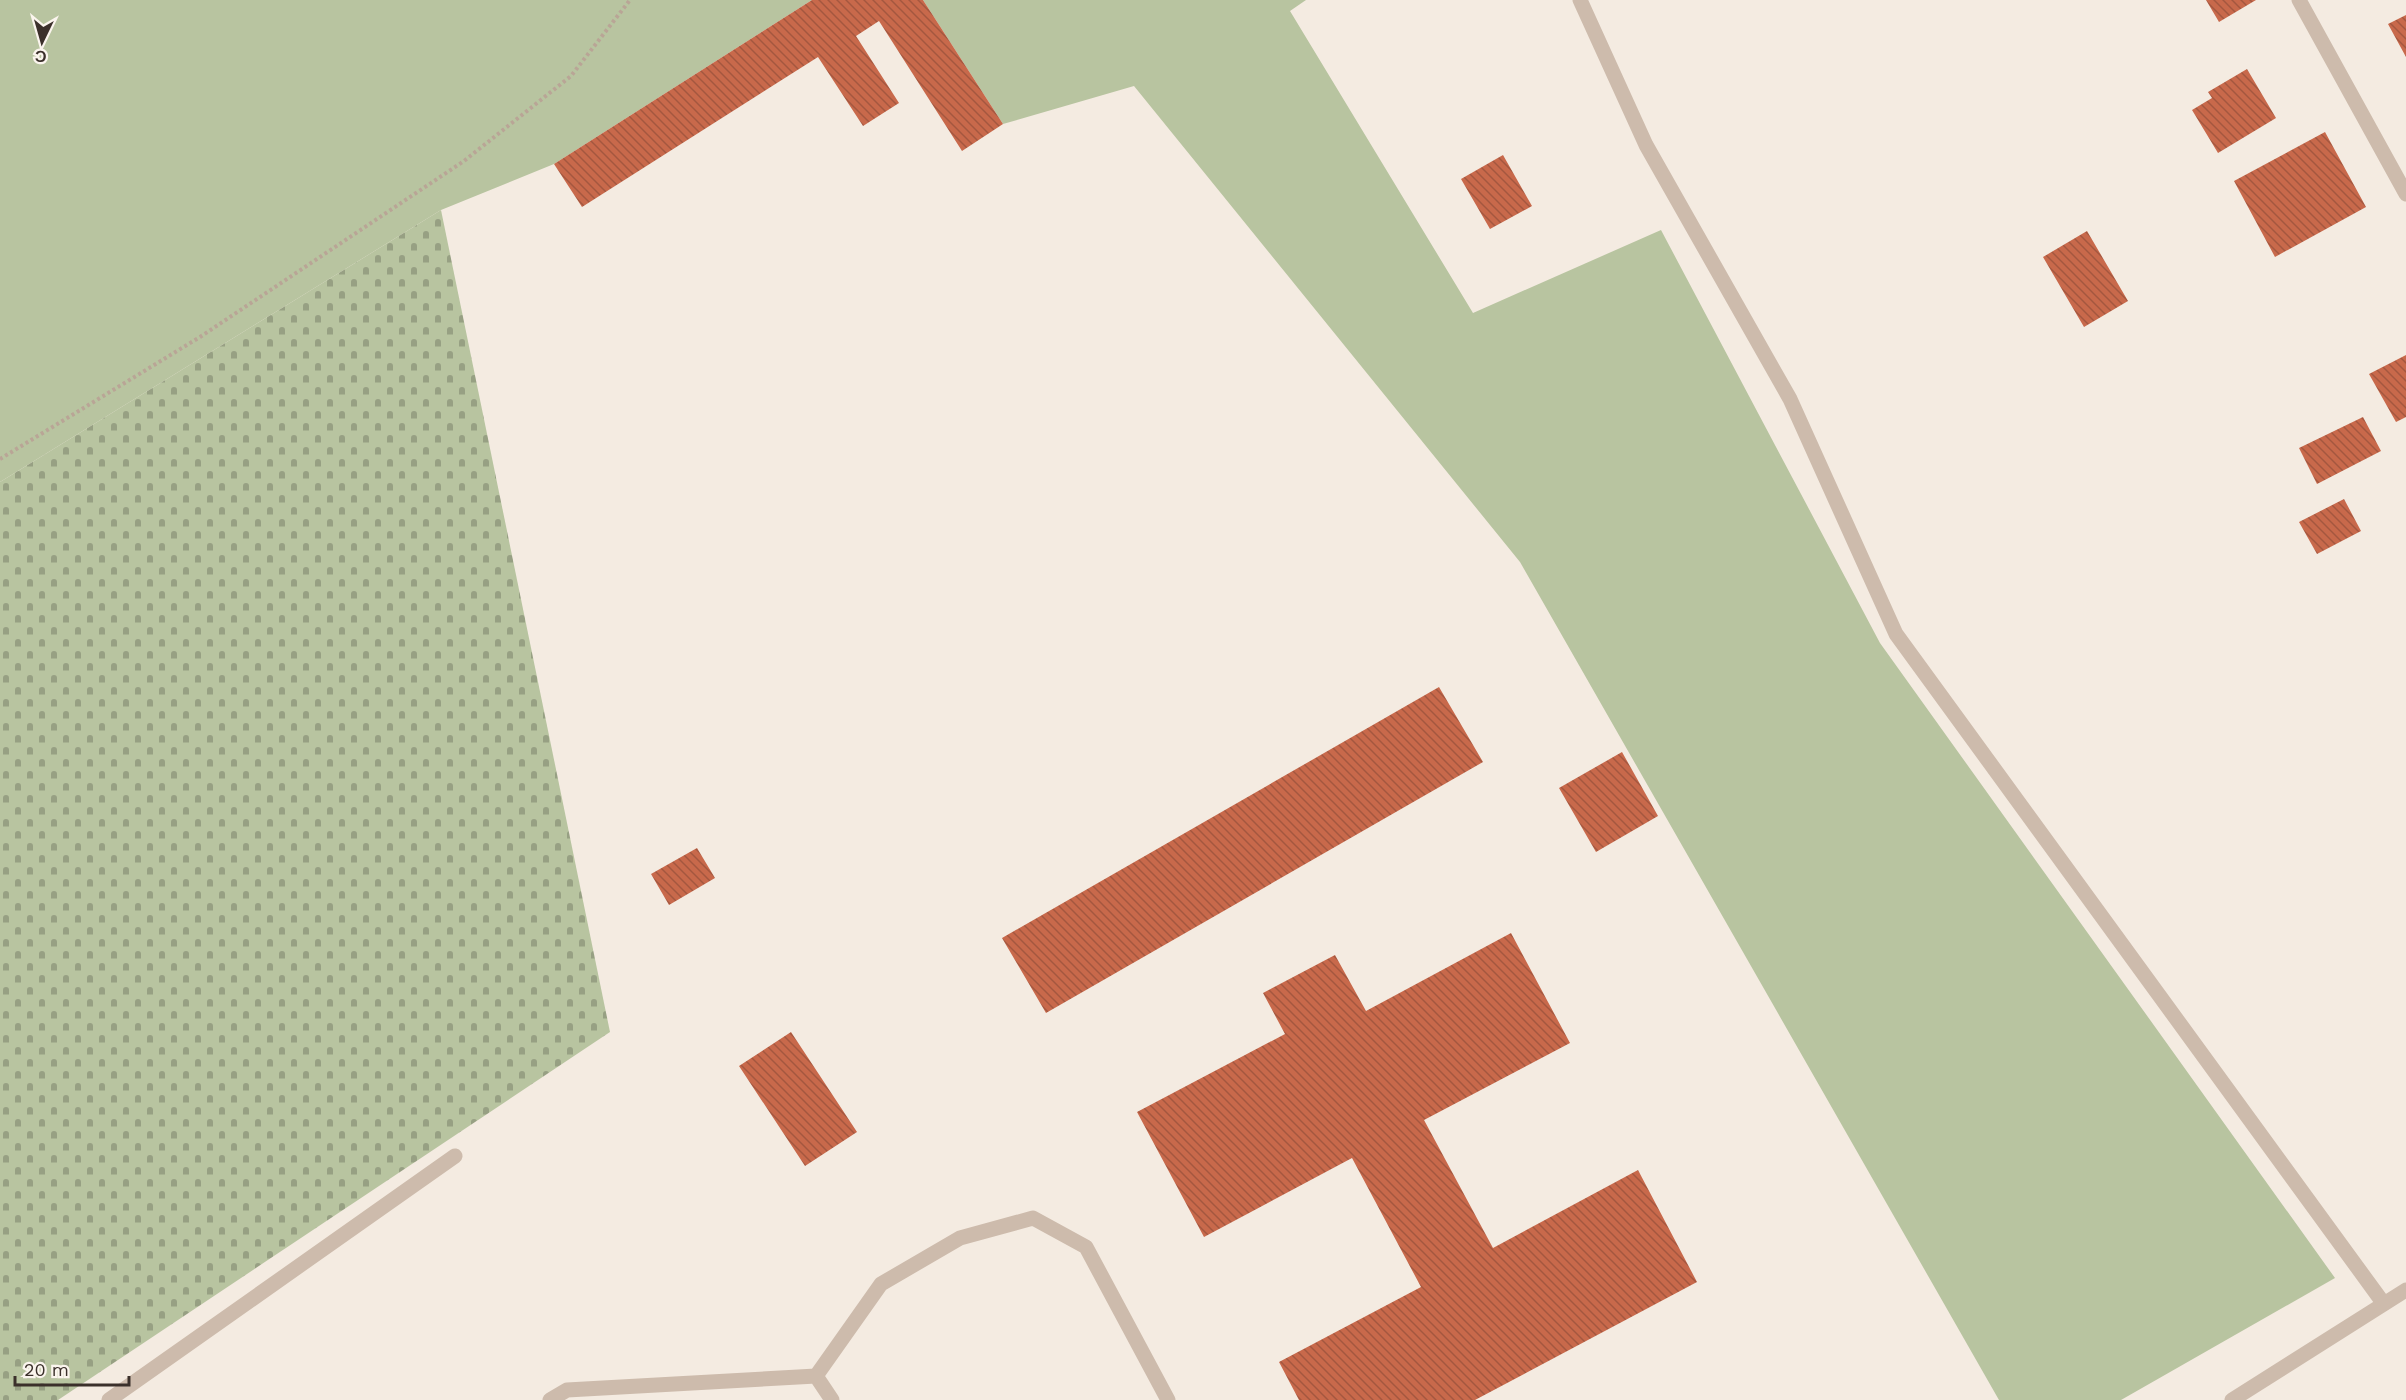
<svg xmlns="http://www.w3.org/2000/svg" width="2406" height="1400" font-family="'Work Sans',sans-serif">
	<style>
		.grass { fill: #b8c4a0 }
		.cemetery { fill: url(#cemetery-stones) }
		.building { fill: url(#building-back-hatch) }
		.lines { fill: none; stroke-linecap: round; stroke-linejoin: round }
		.path { stroke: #b9a596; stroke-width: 4; stroke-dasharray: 3 3; stroke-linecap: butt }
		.minor { stroke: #cdbbac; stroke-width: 15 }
	</style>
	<defs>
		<pattern id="cemetery-stones" width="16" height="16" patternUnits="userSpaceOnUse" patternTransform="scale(1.5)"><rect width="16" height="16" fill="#b8c4a0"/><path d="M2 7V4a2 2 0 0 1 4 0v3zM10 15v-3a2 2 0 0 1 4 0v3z" fill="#97a083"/></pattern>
		<pattern id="building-back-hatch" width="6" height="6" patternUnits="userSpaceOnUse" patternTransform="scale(1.5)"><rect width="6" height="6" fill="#c8694b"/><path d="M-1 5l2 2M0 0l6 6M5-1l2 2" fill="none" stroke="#a4573f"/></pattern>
	</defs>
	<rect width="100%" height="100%" fill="#f4ebe1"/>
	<path class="grass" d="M0,0H812L554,164L441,210L0,482Z
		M923,0H1306L1290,11L1473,313L1661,230L1880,643L2335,1278L2121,1400H1999L1520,562L1134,86L1003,124Z"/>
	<path class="cemetery" d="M441,210L610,1032L58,1400H0V482Z"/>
	<path class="building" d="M812,0H923L1003,124L962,151L879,21L856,36L899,103L863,126L818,57L582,207L554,164Z
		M2206,0H2256L2219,22Z
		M2406,15V57L2388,24Z
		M2247,69L2276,118L2218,153L2192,110L2212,98L2208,92Z
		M2325,132L2366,207L2275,257L2234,181Z
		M1503,155L1532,206L1490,229L1461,179Z
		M2087,231L2128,301L2084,327L2043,257Z
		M2406,355V417L2396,422L2369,374Z
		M2363,417L2381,451L2317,484L2299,448Z
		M2344,499L2361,531L2317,554L2299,522Z
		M1439,687L1483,762L1046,1013L1002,938Z
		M1622,752L1658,816L1596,852L1559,788Z
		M697,848L715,878L669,905L651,874Z
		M1511,933L1570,1043L1424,1120L1493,1248L1638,1170L1697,1282L1475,1400H1299L1279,1362L1421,1287L1352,1158L1204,1237L1137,1112L1285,1034L1263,993L1335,955L1366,1011Z
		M791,1032L857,1132L805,1166L739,1066Z"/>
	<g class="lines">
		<path class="path" d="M0,459L200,337L464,161L571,76L630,0"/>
		<path class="minor" d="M1580,0L1646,145L1790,399L1896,634L2384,1304
			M2299,0L2406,194
			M109,1400L455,1156
			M550,1400L567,1390L816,1376
			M832,1400L816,1376L881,1284L960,1238L1033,1218L1086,1247L1168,1400
			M2232,1400L2406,1290"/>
	</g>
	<g transform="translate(42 42) rotate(185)" stroke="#fbf5ee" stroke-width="4.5" paint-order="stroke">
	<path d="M0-4.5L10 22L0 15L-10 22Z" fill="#3b302b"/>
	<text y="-9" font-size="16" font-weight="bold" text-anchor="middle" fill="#3b302b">С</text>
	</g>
	<path d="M15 1376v9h114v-9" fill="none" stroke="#3b302b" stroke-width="3"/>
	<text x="24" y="1376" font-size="18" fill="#3b302b" stroke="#fbf5ee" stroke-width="4.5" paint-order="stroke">20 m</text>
</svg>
